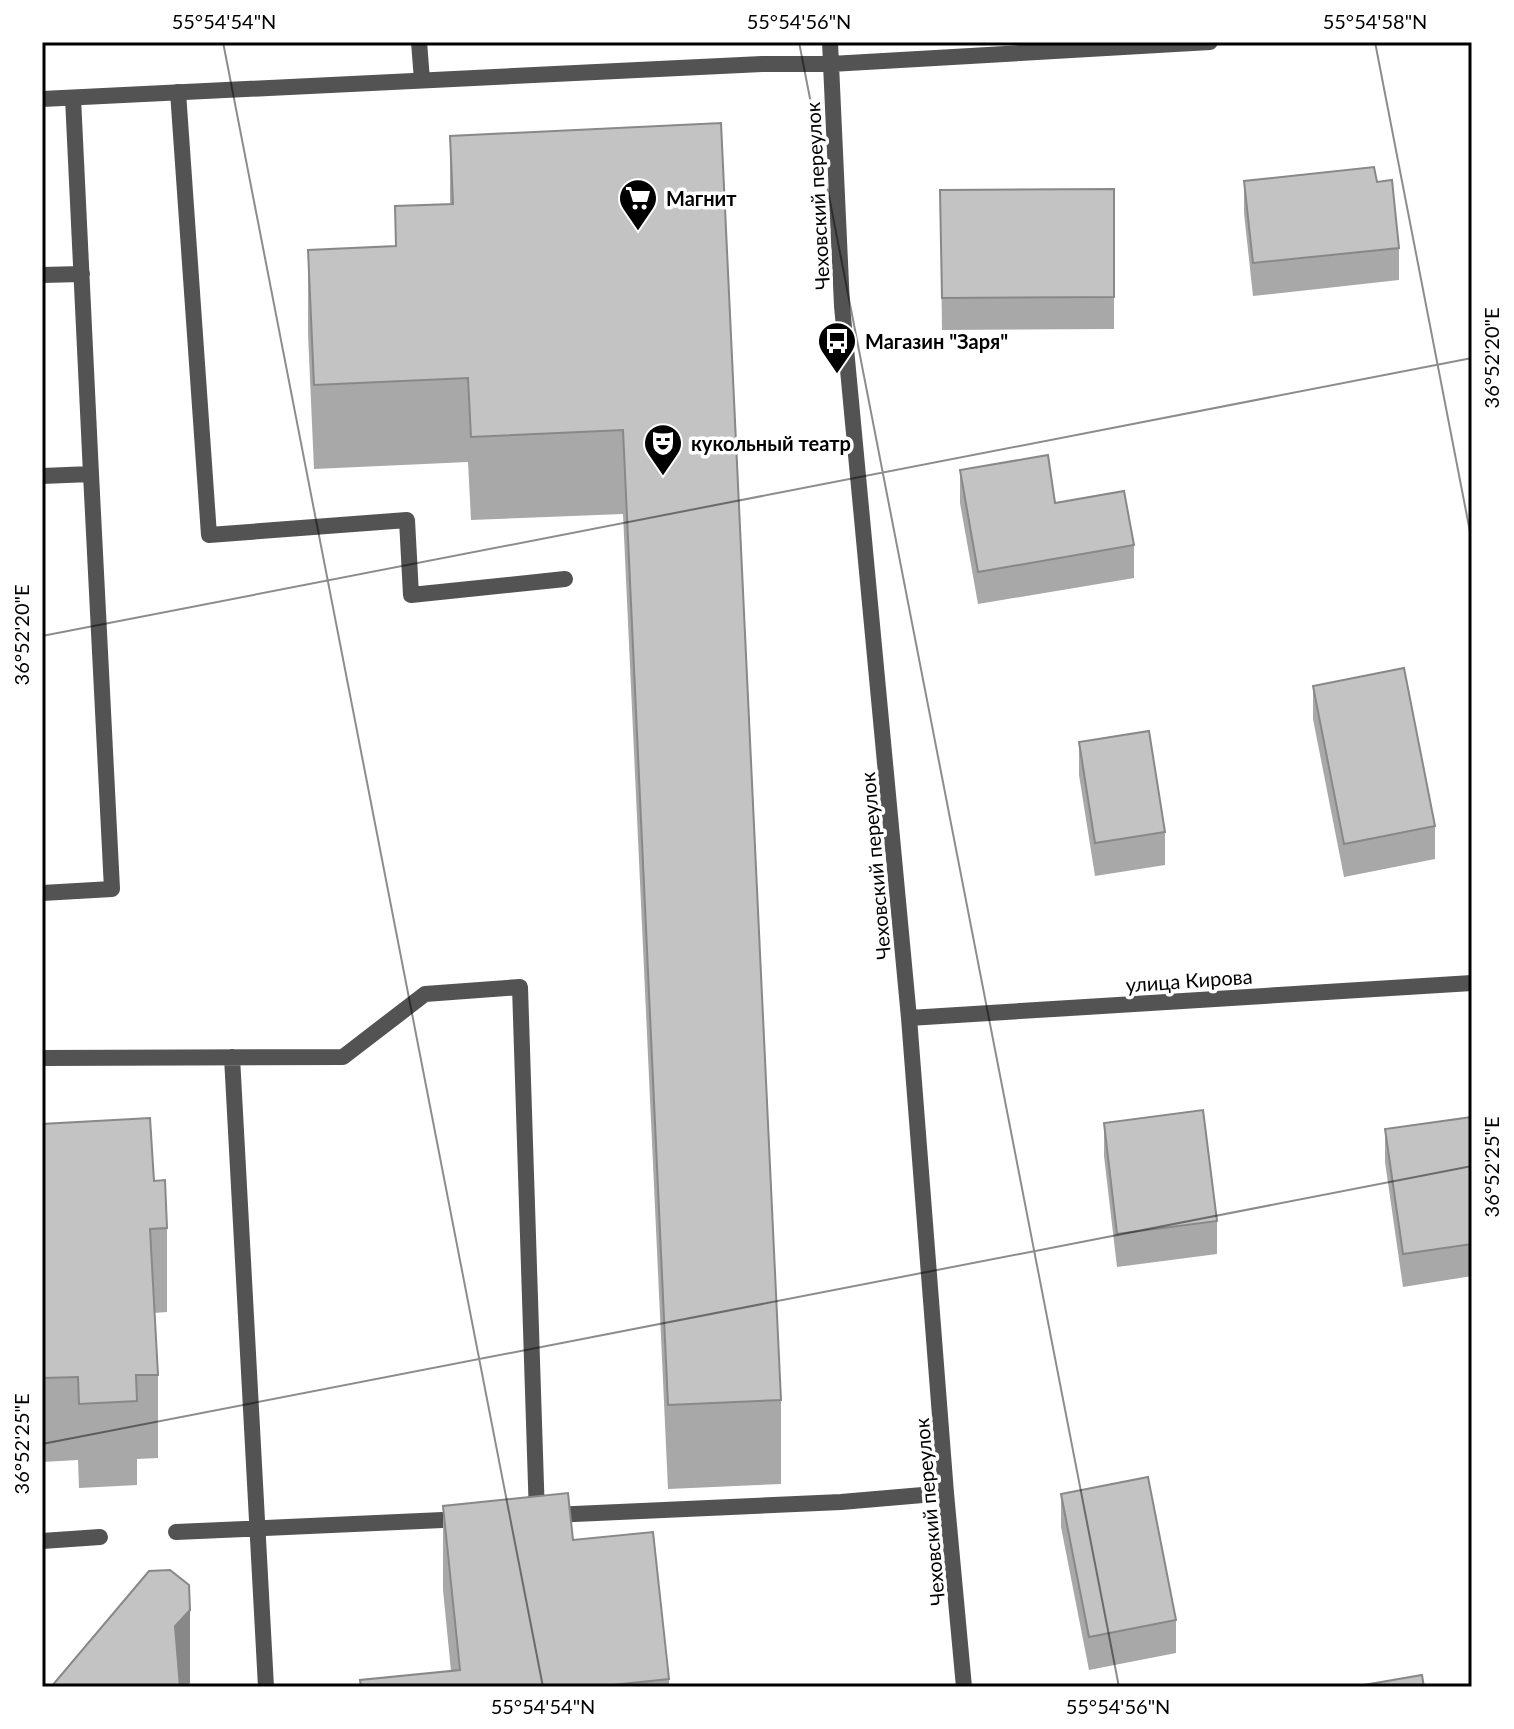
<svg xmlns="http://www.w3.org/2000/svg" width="1514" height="1729" font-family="Lato,sans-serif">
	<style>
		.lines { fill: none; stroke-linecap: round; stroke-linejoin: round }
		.service { stroke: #535353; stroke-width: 16 }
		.minor { stroke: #535353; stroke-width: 16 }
		.wall { fill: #a8a8a8 }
		.shaded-wall { fill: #888 }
		.building { fill: #c3c3c3; stroke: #888; stroke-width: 2 }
		.ticks { fill: none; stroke: #000; stroke-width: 2; stroke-opacity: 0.45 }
		.labels { text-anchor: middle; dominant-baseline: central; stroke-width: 7; stroke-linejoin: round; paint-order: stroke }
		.street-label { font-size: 20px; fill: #000; stroke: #fff }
		.poi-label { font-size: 20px; font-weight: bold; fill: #000; stroke: #fff; text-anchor: start }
		.neatline { fill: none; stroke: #000; stroke-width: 3 }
		.ticks-label { font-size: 20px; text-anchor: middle; fill: #000 }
	</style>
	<rect width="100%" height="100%" fill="#fff"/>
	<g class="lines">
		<path class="service" d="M419,42L422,80
			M178,92L209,535L407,520L411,595L565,579
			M42,275L82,274
			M42,476L91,474L73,98
			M42,893L112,889L91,474
			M232,1057L266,1687
			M42,1058L343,1057L425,994L520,987L537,1516
			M552,1515L841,1502L946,1493
			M176,1532L465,1519
			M42,1541L100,1537"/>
		<path class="minor" d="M830,42L842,306L909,1018L946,1493L964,1687
			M42,99L762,64H831L1210,42
			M909,1018L1472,983"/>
	</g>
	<path class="wall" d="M721,123L781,1400V1484L668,1489L623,514L471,520L468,462L314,469L308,334V250L395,246V206L450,204V136Z
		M1244,181L1377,182L1399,248V280L1253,296L1244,213Z
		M1114,189V329L942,330L940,190Z
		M960,470L1055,503L1134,545V578L978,604L960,503Z
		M1313,686L1435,826V859L1344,877L1313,719Z
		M1079,742L1165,832V865L1095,876L1079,775Z
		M1472,1117V1276L1403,1287L1385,1162V1129Z
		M1104,1123L1217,1221V1254L1117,1267L1104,1156Z
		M42,1124L154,1181L167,1228V1312L154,1313L158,1375V1458L137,1459V1485L79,1488L78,1460L42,1462Z
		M1061,1494L1176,1620V1653L1089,1670L1061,1527Z
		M443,1506L573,1540L669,1679V1687H360V1680L451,1671L443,1590Z"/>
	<path class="shaded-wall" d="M190,1610V1683L186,1687H175V1626Z"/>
	<path class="building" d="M721,123L781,1400L668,1405L623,430L471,437L468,378L314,385L308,250L396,246L395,206L453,204L450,136Z
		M1374,167L1377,182L1392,180L1399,248L1253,263L1244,181Z
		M1114,189V297L942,298L940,190Z
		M1048,455L1055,503L1124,491L1134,545L978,572L960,470Z
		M1404,668L1435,826L1344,844L1313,686Z
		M1149,731L1165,832L1095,843L1079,742Z
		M1203,1110L1217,1221L1117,1234L1104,1123Z
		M1472,1117V1244L1403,1254L1385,1129Z
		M150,1118L154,1181L165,1180L167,1228L150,1229L158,1375H136L137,1401L79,1404L78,1377L42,1378V1124Z
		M1148,1477L1176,1620L1089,1637L1061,1494Z
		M568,1493L573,1540L653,1532L669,1679L593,1687H361L360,1680L460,1670L443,1506Z
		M170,1570L189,1585L190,1610L175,1626L180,1687H51L149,1571Z
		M1422,1675L1424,1687L1358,1686Z"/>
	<path class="ticks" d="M223,42L543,1687M799,42L1119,1687M1375,42L1472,542M42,636L1472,358M42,1444L1472,1166"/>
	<defs>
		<g id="supermarket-pin" transform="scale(2)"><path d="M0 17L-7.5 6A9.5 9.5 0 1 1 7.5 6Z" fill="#000" stroke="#fff"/><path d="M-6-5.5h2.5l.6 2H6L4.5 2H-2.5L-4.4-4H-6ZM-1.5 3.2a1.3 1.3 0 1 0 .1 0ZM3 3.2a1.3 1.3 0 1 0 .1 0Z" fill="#fff"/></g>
		<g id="bus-pin" transform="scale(2)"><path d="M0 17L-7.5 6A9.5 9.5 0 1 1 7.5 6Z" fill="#000" stroke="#fff"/><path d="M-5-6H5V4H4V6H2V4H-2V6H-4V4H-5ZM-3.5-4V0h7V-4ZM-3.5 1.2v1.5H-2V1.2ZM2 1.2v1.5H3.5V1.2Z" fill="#fff"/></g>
		<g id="theatre-pin" transform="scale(2)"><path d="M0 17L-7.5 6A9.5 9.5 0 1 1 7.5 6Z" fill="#000" stroke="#fff"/><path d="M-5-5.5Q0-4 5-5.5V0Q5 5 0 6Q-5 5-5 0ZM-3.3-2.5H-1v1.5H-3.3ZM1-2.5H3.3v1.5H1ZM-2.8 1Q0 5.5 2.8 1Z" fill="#fff"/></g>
	</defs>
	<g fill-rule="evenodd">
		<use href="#supermarket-pin" x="638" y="198"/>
		<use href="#bus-pin" x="837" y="341"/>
		<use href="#theatre-pin" x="663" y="443"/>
	</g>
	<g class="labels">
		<g class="street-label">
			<text transform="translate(817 196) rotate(-93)">Чеховский переулок</text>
			<text transform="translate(875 866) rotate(-95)">Чеховский переулок</text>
			<text transform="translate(1189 980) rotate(-4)">улица Кирова</text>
			<text transform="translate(929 1512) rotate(-95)">Чеховский переулок</text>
		</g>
		<g class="poi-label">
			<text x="666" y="198">Магнит</text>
			<text x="865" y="341">Магазин "Заря"</text>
			<text x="691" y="443">кукольный театр</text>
		</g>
	</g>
	<rect width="1514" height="1729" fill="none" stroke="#ffffff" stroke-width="88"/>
	<rect x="44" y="44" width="1426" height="1641" class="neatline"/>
	<g class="ticks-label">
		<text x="224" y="29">55°54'54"N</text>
		<text x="799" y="29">55°54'56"N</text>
		<text x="1375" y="29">55°54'58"N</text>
		<text transform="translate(1492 358) rotate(-90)" y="7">36°52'20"E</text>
		<text transform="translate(22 635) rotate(-90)" y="7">36°52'20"E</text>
		<text transform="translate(1492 1167) rotate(-90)" y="7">36°52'25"E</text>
		<text transform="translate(22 1444) rotate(-90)" y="7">36°52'25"E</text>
		<text x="543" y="1714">55°54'54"N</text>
		<text x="1118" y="1714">55°54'56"N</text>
	</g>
</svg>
